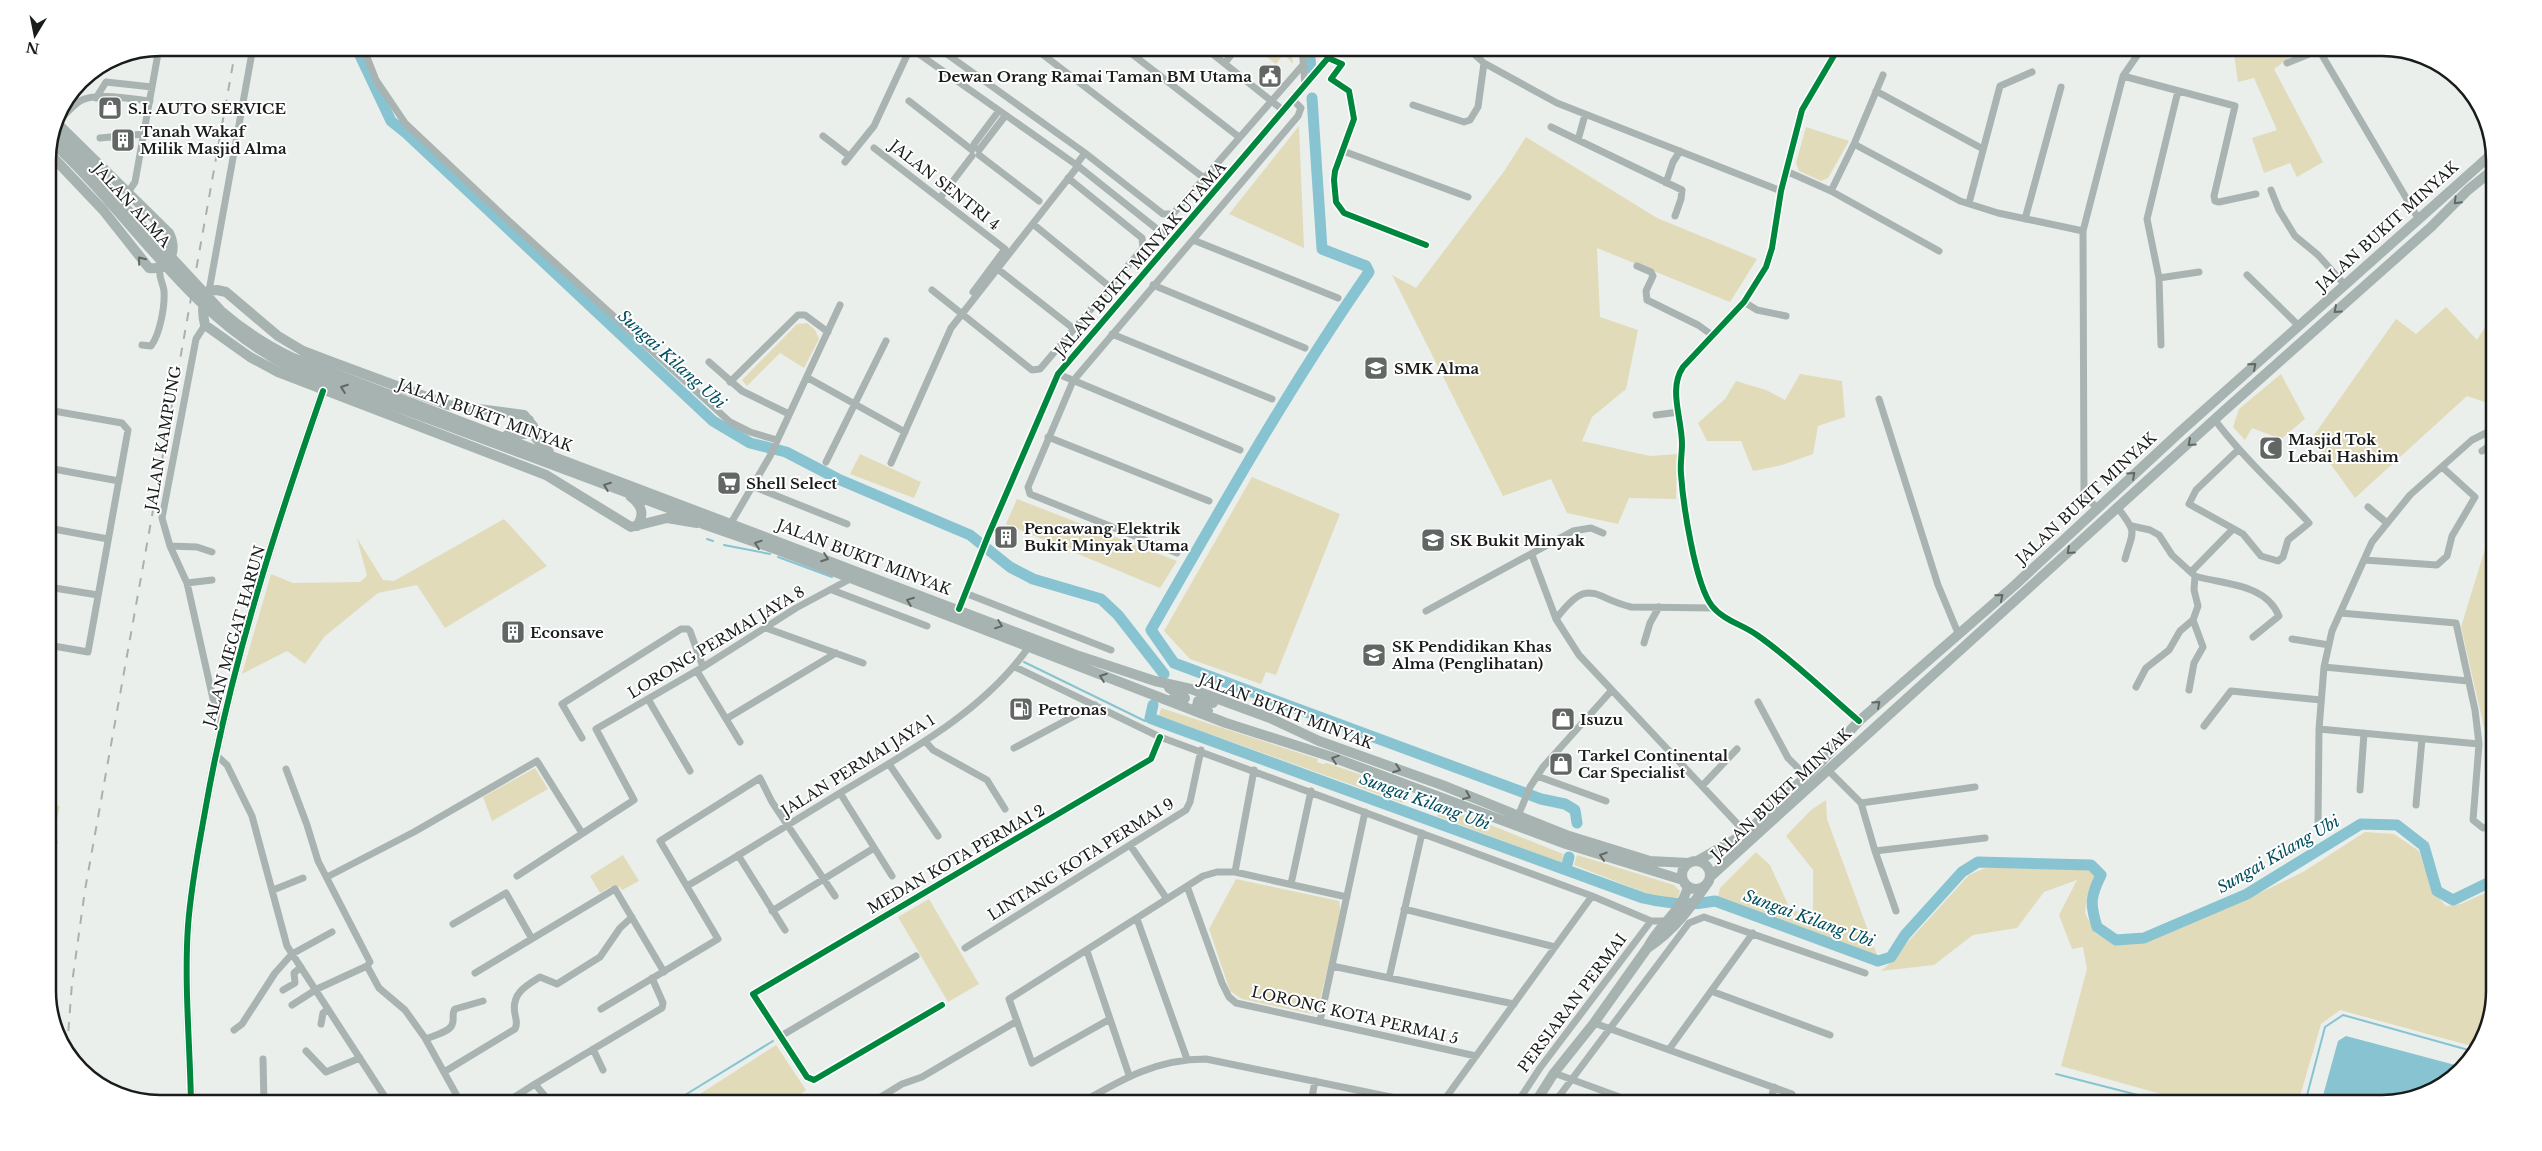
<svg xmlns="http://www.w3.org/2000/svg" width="2542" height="1151" font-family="'Libre Baskerville',serif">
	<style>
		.green { fill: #e1dbba }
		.water { fill: #87c3d1 }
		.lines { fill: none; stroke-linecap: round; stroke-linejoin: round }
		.stream { stroke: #87c3d1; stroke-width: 2 }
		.river { stroke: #87c3d1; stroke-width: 11 }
		.minor { stroke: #a9b4b2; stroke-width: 7 }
		.tertiary { stroke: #a9b4b2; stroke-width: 9 }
		.secondary { stroke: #a7b3b0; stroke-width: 10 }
		.rail { stroke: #a9b1af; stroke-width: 2; stroke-dasharray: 9 9; stroke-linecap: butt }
		.cycleway-casing { stroke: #fff; stroke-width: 9 }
		.cycleway { stroke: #00873e; stroke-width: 6 }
		.oneway { stroke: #606865 }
		.labels { text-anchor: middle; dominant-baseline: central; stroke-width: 4; stroke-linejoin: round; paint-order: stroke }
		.poi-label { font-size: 15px; font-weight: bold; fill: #191c1a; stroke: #fff; text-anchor: start }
		.street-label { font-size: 15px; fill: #191c1a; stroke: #fff }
		.water-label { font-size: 16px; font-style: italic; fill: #014f5e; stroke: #fff }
		.rim { fill: none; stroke: #191c1a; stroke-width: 2.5 }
	</style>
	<rect width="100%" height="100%" fill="#eaefec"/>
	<path class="green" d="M1254,48H1291L1293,64L1284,54L1276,64Z
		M2233,48H2303L2274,69L2323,162L2297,177L2290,163L2264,173L2252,138L2277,130L2254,78L2238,82Z
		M1299,126L1304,248L1229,214Z
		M1806,127L1849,141L1828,178L1821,181L1799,171L1796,163Z
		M1526,137L1657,218L1757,259L1730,302L1597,248L1600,317L1638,330L1626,389L1592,417L1582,441L1650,456L1677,454L1676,499L1629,498L1618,524L1567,513L1551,479L1503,496L1392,275L1416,288L1505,170Z
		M2446,307L2477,340L2494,313V405L2467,396L2355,498L2312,438L2396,319L2416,334Z
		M807,323L815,330L819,339L804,368L780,353L747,386L742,380L797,324Z
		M1800,374L1842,381L1845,417L1818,426L1813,454L1782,465L1753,471L1741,441H1707L1698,423L1725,399L1736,381L1766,390L1785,400Z
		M2281,374L2305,419L2281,439L2252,428L2245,440L2233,427L2239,409Z
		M860,454L921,482L914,498L850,474Z
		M1252,477L1340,514L1276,675L1266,672L1261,684L1190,659L1164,631Z
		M1017,499L1177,561L1160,588L1006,524Z
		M504,519L547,566L445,628L417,585L378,593L324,637L305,664L287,651L242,674L271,574L293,583L360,582L367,576L357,538L383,580L394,581Z
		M2494,535V758L2485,763L2486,736L2461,627L2485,549Z
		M1161,708L1318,759L1317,762L1323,764L1327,763L1408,791L1403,803L1159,716Z
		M535,768L548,789L492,821L483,797Z
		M1826,800L1827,819L1877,955L1718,897L1720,888L1756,852L1770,865L1790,909L1813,916V870L1786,836L1811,810Z
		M48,804L60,806L53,837L48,835Z
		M1441,805L1563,854L1562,863L1437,816Z
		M2365,832L2394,834L2419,851L2433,892L2446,906L2461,904L2494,889V991L2486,1034L2475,1047L2340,1010L2321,1024L2298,1103H2193L2061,1066L2087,969L2083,947L2072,949L2059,915L2077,880L2044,892L2017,928L1973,935L1934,965L1881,971L1898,956L1906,944L1969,875L1985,868L2087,869L2093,873L2095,877L2087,895L2085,913L2095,933L2110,942L2129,943L2154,938L2204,913L2247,899L2303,872Z
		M623,855L639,881L622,890L620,887H610L600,893L590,876Z
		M1577,855L1674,885L1680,891L1678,897L1664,900L1574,865Z
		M1236,879L1339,901L1341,915L1319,1003L1312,1014L1242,999L1230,991L1209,929Z
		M929,899L979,984L948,1002L898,917Z
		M776,1045L806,1090L790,1103H733L730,1098L711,1103H686Z"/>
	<path class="water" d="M2346,1036L2459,1066L2445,1084L2382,1103H2321L2338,1041Z"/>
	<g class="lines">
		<path class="stream" d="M707,539L713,541
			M724,545L770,554
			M778,557L832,577
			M1024,662L1145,721L1150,718
			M2056,1074L2169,1103
			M677,1103L685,1095L773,1041
			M2305,1103L2325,1027L2343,1015L2472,1051"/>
		<path class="river" d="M356,47L391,121L406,133L713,421L750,443L786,452L838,479L970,535L1010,567L1033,579L1101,599L1118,615L1164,674
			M1309,47L1311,69
			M1312,98L1322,249L1366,266L1369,272C1289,387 1221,508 1151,630L1174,663L1541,799L1565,804L1575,810L1577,823
			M1153,705L1150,718L1171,726L1643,898C1668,904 1690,906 1715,901L1878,961L1891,957L1905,935L1962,872L1978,862L2091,865L2101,875C2090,897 2090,904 2097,927L2116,940L2144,938L2247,894L2361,824L2397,825L2424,846L2437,891L2453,900L2494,880
			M1566,869L1569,857"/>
		<path class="minor" d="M338,47L340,51
			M363,47L376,80L405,123L509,221L730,422L750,432L777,440
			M937,47L1085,153L1163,214H1173L1302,66
			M1033,47L1204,178
			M1123,47L1239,137
			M1204,47L1284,111
			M1302,47L1305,85
			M1839,47L1802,110L1781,191L1772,248L1766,267L1744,302L1683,367C1668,389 1682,418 1682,444C1682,454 1680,464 1681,474C1683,504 1695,584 1712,606C1723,620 1743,625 1757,635C1793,660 1825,692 1859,721
			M1225,63L1237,47
			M1484,63L1557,103L1781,191
			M2287,63L2319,50L2418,218
			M2123,76L2235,106L2214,196L2215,201L2219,202L2256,194
			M1876,91L1983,149
			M96,98L106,82L152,87
			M909,101L972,150
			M1413,105L1464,122L1470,120L1478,107L1484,63L1474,54L1471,47
			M57,123C64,116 72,106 80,101C95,92 132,99 150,101
			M1551,127L1682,190L1681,199L1675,216
			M823,136L849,156
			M100,138L144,134
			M1578,140L1585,115
			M1854,144L1960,201L1998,213L2083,231
			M874,148L1005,249L973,292
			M974,148V144L998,112
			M979,150L1005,116
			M1343,151L1468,197
			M979,155L1039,201
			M845,162L874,126L908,53L916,52L1078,166L1172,241
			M1076,165L1085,153
			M1786,171L1831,191L1939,251
			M1666,183L1673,162L1680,151
			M2271,190L2279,210L2295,236L2318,255L2344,284
			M1831,191L1854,144L1883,75
			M127,194L135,182L159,48
			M940,198L972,156
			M1969,203L2000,86L2032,72
			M2025,219L2061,87
			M1033,224L1110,287
			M1193,240L1338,298
			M1637,266L1651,272L1653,276L1646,291L1647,300L1698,325L1712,335
			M999,270L1074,329
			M2247,275L2299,326
			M2159,278L2199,272
			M1153,285L1305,348
			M932,290L1032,370L1040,369L1143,248L1142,238L1068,178
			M209,291L253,47
			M1744,302L1757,310L1786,316
			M205,325L196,339L162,518L170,546L187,583L220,730
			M1112,334L1272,399
			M142,345L151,346C160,334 165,306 164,291C163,282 158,277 160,268
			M2161,345L2159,278L2147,219L2178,91
			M709,362L742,391L789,414
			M1058,374L1240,450
			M808,378L905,432
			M730,382L798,315H805L828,332
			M1879,399L1938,585L1958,633
			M48,410L122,423L128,430L88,652L48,645
			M1656,415L1679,412
			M2215,420C2243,458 2278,488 2309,523L2288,540L2283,557L2278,561L2261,556L2243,534L2189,504L2196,490L2238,450
			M1048,437L1209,501
			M2482,451L2494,443
			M826,462L886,341
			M891,463L951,328L1078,166
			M48,468L119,481
			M752,486L847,524
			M2097,507L2084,497L2083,231L2123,76L2143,47
			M2368,507L2387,523
			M2118,508C2138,534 2133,530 2125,559
			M731,523L770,456L840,305
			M2132,526L2150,530L2159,535L2172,555L2195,576L2194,590L2198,606L2193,620L2180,631L2169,650L2146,668L2136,687
			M48,528L108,539
			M170,546L197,547L212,552
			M1177,553L1030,494L1028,487L1073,381L1298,116L1301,108L1293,100
			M1532,555L1556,619L1579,655L1746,833
			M2364,560L2437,565L2447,556L2452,536L2475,497L2442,467
			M2192,571L2233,529
			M2195,576C2225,585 2265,583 2279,616L2253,637
			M187,583L212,580
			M48,587L98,595
			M832,590L927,626
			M965,593L1111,650
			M959,609L988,536L1058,374L1328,58L1342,64L1331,79L1349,91L1354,119L1335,171L1334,180L1336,202L1344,213L1426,245
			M1426,611L1573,531L1591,528L1603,533
			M2340,613L2456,623L2475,710L2479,744L2473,820L2483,828L2494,827
			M1556,619C1589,575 1593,598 1631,607L1714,608
			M766,628L863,663
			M2292,639L2329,645
			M1644,643L1650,623L1659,607
			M1015,667L1160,737L1592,896L1651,921H1669
			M2324,667L2468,681
			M697,671L740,742
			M2189,690L2194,663L2203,647L2193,620
			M648,699L690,771
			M1758,702L1788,758L1806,776
			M726,719L836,653
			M2204,726L2231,691L2321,700
			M2319,729L2479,744
			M582,738L562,704L681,629H688L690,631L703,667
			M925,741L933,750L987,780L1005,809
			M1014,748L1095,705
			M215,754L227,765L252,816L287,946L387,1100L400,1103
			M889,764L938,836
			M286,769L307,825L318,861L370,962L367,966L317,989L292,1005
			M1828,770L1861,803L1875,851L1896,911
			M1537,776L1606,801
			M1702,786L1737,749
			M2360,790L2364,733
			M840,793L892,876
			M1861,803L1975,787
			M2416,805L2422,739
			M1518,816L1530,787L1543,767L1612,690
			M2318,823L2319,729L2324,667L2332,631L2372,542L2410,495L2472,440L2494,429
			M48,840L54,842L48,873
			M1130,845L1167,899
			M1875,851L1985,838
			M738,855L785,930
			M1235,872L1254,770
			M517,876L634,800L596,729L703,667L796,608L850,579
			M327,877L414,832L537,761L582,833
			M1291,884L1311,791
			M687,886C738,856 789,824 840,793C906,753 982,713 1028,648
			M1187,886L1222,983L1229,997L1236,1003L1476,1056
			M273,890L303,878
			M1404,909L1555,947
			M772,911L874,848
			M1137,919L1187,1059
			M453,924L506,893L532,939
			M965,948L1186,810L1190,802L1201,750
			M1087,951L1129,1075
			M367,966L379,988L405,1010L425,1038L461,1103
			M1332,966L1514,1004
			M475,973L615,889L664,972
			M1389,978L1422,833
			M283,990L295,983L294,973L301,967
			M1711,991L1830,1035
			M942,1005L814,1080L807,1077L753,994L1151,759L1160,737
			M601,1009L718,939L660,841L760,778L772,802L835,896
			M1110,1019L1032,1063L1009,999L1203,876L1217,872H1235L1347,897
			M1320,1021L1365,812
			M1594,1023L1792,1094
			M321,1024L323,1013L328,1009
			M234,1030L242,1024L275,973L292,954L332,932
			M781,1036L916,956
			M426,1039C433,1036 449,1032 452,1025C455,1019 451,1014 455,1009L483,1001
			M1670,1048L1753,933
			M593,1049L603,1070
			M306,1051L326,1072L360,1058
			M263,1059L264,1103
			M444,1072L515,1029C518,1023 516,1021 515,1014C511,994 525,986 540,977L557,984L600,957L620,928L632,917
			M1554,1073L1636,1103
			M535,1084L662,1008L663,1003L652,978
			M505,1103L535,1084L544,1095
			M871,1103L902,1084L922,1077L1017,1021
			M1081,1103C1122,1079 1157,1059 1206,1059L1420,1103
			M1311,1103L1315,1081
			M1442,1103L1592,896
			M1517,1103L1540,1068L1651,921
			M1554,1103L1689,923L1704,917L1865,973
			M1770,1103L1774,1087"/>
		<path class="tertiary" d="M191,1103C190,1045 184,984 188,926C191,885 199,845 206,806C231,664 276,526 323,391"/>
		<path class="secondary" d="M53,132L72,150L221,311C243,330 266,345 293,358L1076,655L1155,681L1191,689L1270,718L1319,741L1442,785L1566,835L1650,861L1689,863
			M51,141C132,215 188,316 290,367L687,515L703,524L778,550L1226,723L1332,757L1566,844L1683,880
			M48,152L103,210L149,268C170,271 178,250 169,233L55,121
			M507,435L524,434L529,420
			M549,452L536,438L533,426L524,415L448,405L332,362L303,351L278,336L226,292L217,290L209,291C202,303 202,312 205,325L250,357L278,372L546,475L631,527L667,518L697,523
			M630,496C642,505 645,514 637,526
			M1169,688L1185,698L1183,701L1172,699
			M1208,711L1197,706L1198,701L1202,700L1213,703
			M1697,861L1746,833L1821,762L1859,721L2015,585L2181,431L2494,152
			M1682 875a14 14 0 1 1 28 0a14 14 0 1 1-28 0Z
			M1710,877L2225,410L2431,227L2468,190L2494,169
			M1649,947C1675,930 1691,907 1709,881
			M1535,1103L1554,1073L1594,1023L1648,947C1659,924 1682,912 1688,886"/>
		<path class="rail" d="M67,1049L72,983L85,890L236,47"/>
		<g class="cycleway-casing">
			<path id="cycleway" d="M1839,47L1802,110L1781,191L1772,248L1766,267L1744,302L1683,367C1668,389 1682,418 1682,444C1682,454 1680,464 1681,474C1683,504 1695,584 1712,606C1723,620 1743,625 1757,635C1793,660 1825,692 1859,721
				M959,609L988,536L1058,374L1328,58L1342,64L1331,79L1349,91L1354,119L1335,171L1334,180L1336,202L1344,213L1426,245
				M942,1005L814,1080L807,1077L753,994L1151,759L1160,737
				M191,1103C190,1045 184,984 188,926C191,885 199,845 206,806C231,664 276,526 323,391"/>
		</g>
		<use href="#cycleway" class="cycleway"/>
	</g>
	<defs><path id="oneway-chevron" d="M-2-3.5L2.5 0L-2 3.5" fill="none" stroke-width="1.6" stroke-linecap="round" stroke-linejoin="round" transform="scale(1.25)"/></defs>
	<g class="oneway">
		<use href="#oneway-chevron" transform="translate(2457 201) rotate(135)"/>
		<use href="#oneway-chevron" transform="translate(141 260) rotate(-129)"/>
		<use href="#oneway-chevron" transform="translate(2337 310) rotate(138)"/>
		<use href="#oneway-chevron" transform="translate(2253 366) rotate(-41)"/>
		<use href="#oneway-chevron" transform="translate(344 388) rotate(-160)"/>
		<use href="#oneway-chevron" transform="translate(2191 443) rotate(138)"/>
		<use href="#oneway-chevron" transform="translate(2132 475) rotate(-42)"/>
		<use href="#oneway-chevron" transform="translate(607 486) rotate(-159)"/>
		<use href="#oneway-chevron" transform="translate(758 544) rotate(-161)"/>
		<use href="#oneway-chevron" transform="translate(2070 551) rotate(138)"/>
		<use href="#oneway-chevron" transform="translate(825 558) rotate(20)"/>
		<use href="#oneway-chevron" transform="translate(2000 597) rotate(-40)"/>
		<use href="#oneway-chevron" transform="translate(910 601) rotate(-159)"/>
		<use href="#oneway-chevron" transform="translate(999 625) rotate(21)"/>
		<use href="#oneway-chevron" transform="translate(1103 677) rotate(-160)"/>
		<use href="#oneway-chevron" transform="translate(1877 704) rotate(-42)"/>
		<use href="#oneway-chevron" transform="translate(1335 759) rotate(-161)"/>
		<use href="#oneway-chevron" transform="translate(1397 769) rotate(20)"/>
		<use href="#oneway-chevron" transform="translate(1467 796) rotate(23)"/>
		<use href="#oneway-chevron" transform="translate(1603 856) rotate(-162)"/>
	</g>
	<defs>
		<g id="civic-square" transform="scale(1.25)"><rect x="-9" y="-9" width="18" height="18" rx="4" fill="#626664" stroke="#fff"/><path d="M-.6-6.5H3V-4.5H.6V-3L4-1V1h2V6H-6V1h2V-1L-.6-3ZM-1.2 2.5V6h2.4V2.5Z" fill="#fff"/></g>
		<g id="shop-square" transform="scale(1.25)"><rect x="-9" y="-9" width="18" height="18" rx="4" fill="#626664" stroke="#fff"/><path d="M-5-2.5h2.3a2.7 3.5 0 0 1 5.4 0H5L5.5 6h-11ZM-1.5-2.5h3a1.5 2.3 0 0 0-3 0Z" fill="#fff"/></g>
		<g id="building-square" transform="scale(1.25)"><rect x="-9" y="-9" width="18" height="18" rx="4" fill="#626664" stroke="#fff"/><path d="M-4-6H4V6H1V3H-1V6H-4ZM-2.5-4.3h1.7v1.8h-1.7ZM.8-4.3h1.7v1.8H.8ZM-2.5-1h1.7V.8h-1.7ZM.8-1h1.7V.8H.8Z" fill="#fff"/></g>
		<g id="school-square" transform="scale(1.25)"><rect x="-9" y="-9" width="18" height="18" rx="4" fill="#626664" stroke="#fff"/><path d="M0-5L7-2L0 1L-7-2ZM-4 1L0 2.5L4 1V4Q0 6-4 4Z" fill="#fff"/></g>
		<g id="mosque-square" transform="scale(1.25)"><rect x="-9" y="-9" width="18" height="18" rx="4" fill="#626664" stroke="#fff"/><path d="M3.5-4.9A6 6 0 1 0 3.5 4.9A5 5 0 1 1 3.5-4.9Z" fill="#fff"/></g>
		<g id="supermarket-square" transform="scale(1.25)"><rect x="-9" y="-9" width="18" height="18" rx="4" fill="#626664" stroke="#fff"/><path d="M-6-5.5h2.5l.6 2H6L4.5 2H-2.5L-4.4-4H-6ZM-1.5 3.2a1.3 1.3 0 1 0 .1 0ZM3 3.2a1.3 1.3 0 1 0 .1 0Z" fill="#fff"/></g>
		<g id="fuel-square" transform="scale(1.25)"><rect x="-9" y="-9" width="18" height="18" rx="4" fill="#626664" stroke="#fff"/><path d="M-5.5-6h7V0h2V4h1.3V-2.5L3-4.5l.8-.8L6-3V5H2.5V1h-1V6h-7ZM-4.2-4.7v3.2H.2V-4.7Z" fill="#fff"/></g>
	</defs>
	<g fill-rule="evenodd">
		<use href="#civic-square" x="1270" y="76"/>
		<use href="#shop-square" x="110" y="108"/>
		<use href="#building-square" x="123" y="140"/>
		<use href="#school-square" x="1376" y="368"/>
		<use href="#mosque-square" x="2271" y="448"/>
		<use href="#supermarket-square" x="729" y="483"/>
		<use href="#building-square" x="1006" y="537"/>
		<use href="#school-square" x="1433" y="540"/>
		<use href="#building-square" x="513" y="632"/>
		<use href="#school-square" x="1374" y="655"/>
		<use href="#fuel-square" x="1021" y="709"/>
		<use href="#shop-square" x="1563" y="719"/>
		<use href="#shop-square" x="1561" y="764"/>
	</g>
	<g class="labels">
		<g class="poi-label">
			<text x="1252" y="76" text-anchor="end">Dewan Orang Ramai Taman BM Utama</text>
			<text x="128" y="108">S.I. AUTO SERVICE</text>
			<text x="140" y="131">Tanah Wakaf<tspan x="140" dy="17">Milik Masjid Alma</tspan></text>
			<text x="1394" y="368">SMK Alma</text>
			<text x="2288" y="439">Masjid Tok<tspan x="2288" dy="17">Lebai Hashim</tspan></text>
			<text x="746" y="483">Shell Select</text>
			<text x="1024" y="528">Pencawang Elektrik<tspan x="1024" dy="17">Bukit Minyak Utama</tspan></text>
			<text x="1450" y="540">SK Bukit Minyak</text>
			<text x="530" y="632">Econsave</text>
			<text x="1392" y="646">SK Pendidikan Khas<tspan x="1392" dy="17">Alma (Penglihatan)</tspan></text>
			<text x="1038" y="709">Petronas</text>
			<text x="1580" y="719">Isuzu</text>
			<text x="1578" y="755">Tarkel Continental<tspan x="1578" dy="17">Car Specialist</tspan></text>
		</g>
		<g class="street-label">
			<text transform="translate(945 185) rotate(38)">JALAN SENTRI 4</text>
			<text transform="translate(132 205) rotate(48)">JALAN ALMA</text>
			<text transform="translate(2387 226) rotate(-42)">JALAN BUKIT MINYAK</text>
			<text transform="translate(1140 259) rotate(-49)">JALAN BUKIT MINYAK UTAMA</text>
			<text transform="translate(485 415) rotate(20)">JALAN BUKIT MINYAK</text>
			<text transform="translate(163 438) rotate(-80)">JALAN KAMPUNG</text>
			<text transform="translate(2086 498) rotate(-43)">JALAN BUKIT MINYAK</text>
			<text transform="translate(864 557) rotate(21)">JALAN BUKIT MINYAK</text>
			<text transform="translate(234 636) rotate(-74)">JALAN MEGAT HARUN</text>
			<text transform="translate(716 642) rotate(-31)">LORONG PERMAI JAYA 8</text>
			<text transform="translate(1286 711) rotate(21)">JALAN BUKIT MINYAK</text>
			<text transform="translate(858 765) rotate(-32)">JALAN PERMAI JAYA 1</text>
			<text transform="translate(1781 794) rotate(-43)">JALAN BUKIT MINYAK</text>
			<text transform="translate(956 859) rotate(-30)">MEDAN KOTA PERMAI 2</text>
			<text transform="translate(1081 859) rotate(-32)">LINTANG KOTA PERMAI 9</text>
			<text transform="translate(1572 1003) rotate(-53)">PERSIARAN PERMAI</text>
			<text transform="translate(1355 1015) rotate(13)">LORONG KOTA PERMAI 5</text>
		</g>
		<g class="water-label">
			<text transform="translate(672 359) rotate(42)">Sungai Kilang Ubi</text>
			<text transform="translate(1425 801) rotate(20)">Sungai Kilang Ubi</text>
			<text transform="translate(2278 854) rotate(-30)">Sungai Kilang Ubi</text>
			<text transform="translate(1809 918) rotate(20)">Sungai Kilang Ubi</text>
		</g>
	</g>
	<path d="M0 0H2542V1151H0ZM160 56H2382A104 104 0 0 1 2486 160V991A104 104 0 0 1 2382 1095H160A104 104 0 0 1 56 991V160A104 104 0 0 1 160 56Z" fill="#fff" fill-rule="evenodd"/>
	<path class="rim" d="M160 56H2382A104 104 0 0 1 2486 160V991A104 104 0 0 1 2382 1095H160A104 104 0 0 1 56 991V160A104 104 0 0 1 160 56Z"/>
	<g transform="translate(35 35) rotate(190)" stroke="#ffffff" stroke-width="4" paint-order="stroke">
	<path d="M0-4L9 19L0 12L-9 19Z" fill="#191c1a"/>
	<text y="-8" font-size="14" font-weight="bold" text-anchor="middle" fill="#191c1a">N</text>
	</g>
</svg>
